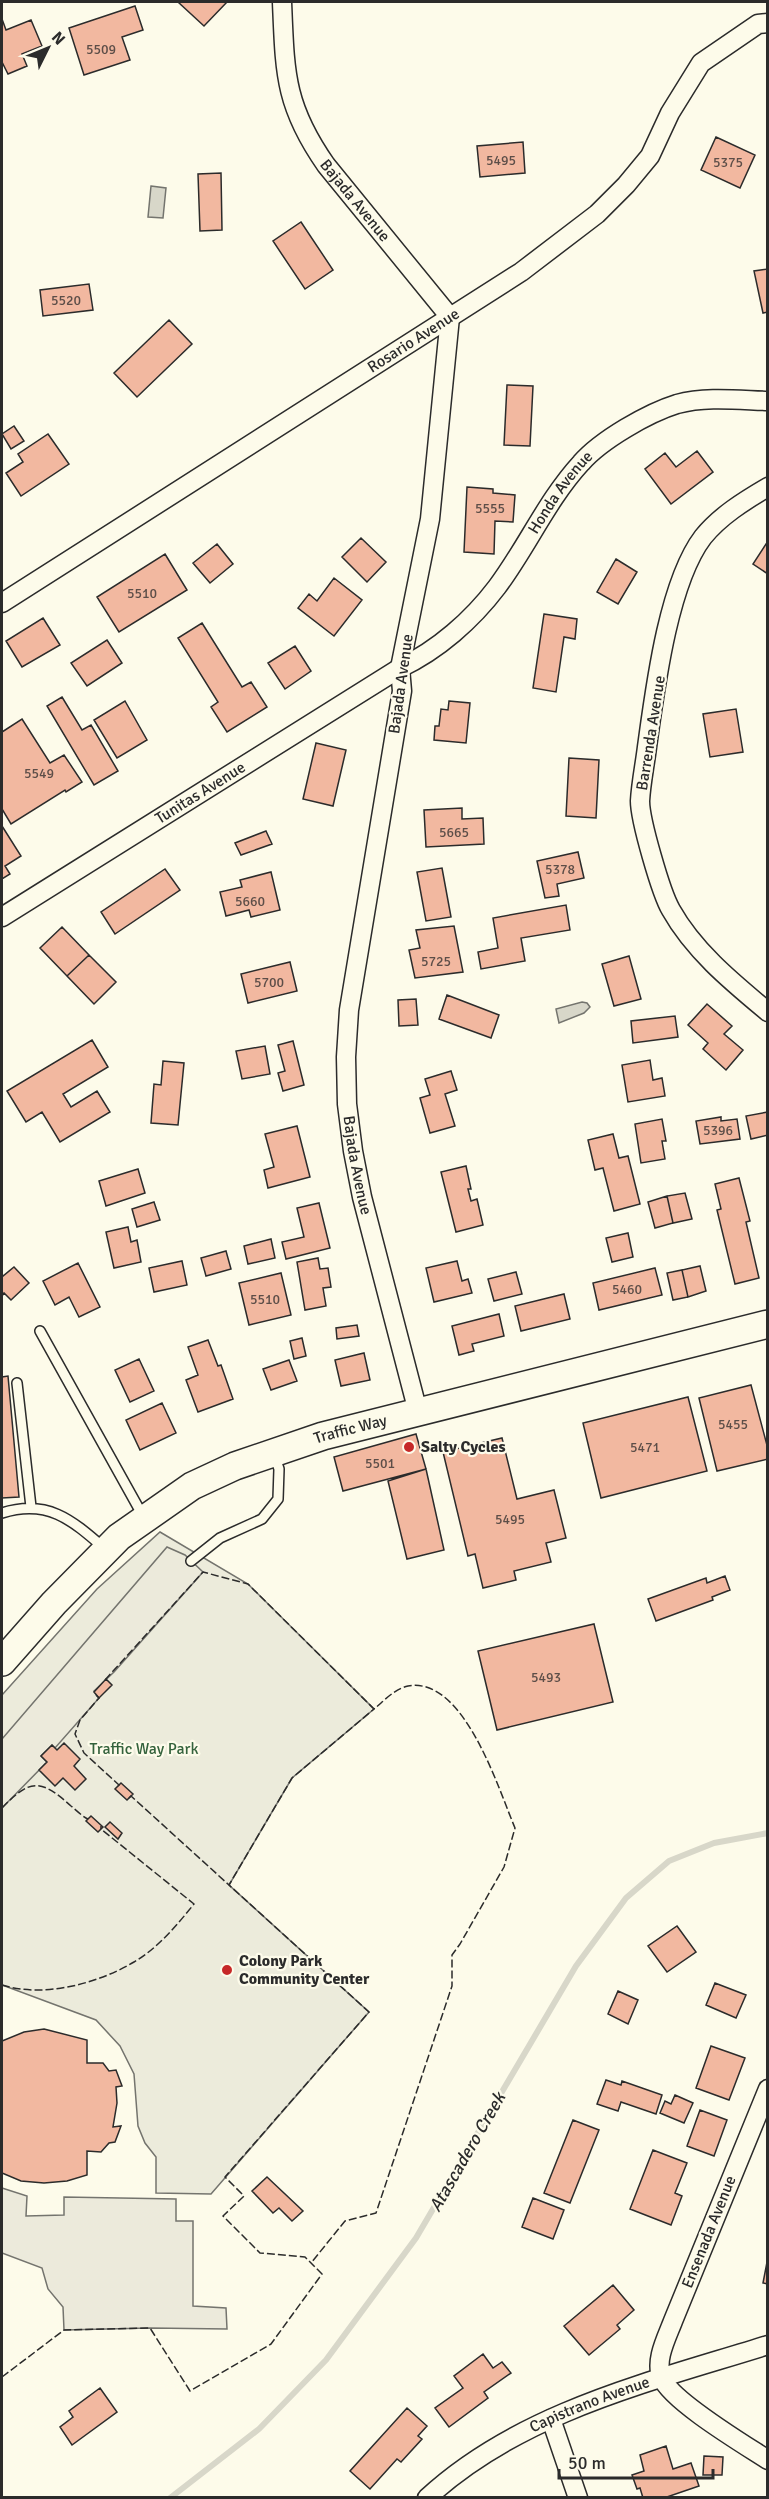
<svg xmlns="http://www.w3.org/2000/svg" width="769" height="2499" font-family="Signika,sans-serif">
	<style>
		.green { fill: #ecebdb; stroke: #74746e; stroke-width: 1.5 }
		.parking { fill: #eceadb; stroke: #74746e; stroke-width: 1.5 }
		.water { fill: #d8d7c9; stroke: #74746e; stroke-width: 1.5 }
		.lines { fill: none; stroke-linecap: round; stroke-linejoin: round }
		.stream { stroke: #d8d7c9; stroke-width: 6 }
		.building { fill: #f2b8a0; stroke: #2b2b2b; stroke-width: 1.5 }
		.lane-casing { stroke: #2b2b2b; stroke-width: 12 }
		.street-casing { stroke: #2b2b2b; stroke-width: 21 }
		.secondary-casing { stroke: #2b2b2b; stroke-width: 30 }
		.lane { stroke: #fdfbea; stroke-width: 9 }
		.street { stroke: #fdfbea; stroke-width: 18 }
		.secondary { stroke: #fdfbea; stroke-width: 27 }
		.fence { stroke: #2b2b2b; stroke-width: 1.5; stroke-dasharray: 8 3; stroke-linecap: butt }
		.poi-dot { fill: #c62828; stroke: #fdfbea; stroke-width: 2 }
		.labels { text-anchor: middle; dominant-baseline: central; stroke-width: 4.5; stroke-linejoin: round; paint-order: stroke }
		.number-label { font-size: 14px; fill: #5d4e48 }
		.street-label { font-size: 16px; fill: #2b2b2b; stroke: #fdfbea }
		.poi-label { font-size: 16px; font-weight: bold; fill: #2b2b2b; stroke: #fdfbea; text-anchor: start }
		.park-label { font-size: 16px; fill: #34623c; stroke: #fdfbea }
		.water-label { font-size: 18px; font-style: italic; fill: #2b2b2b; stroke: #fdfbea }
	</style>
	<rect width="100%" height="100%" fill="#fdfbea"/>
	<path class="green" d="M160,1532L248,1584L374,1709L292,1778L229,1885L369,2012L211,2194L156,2193V2157L145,2143L138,2126L134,2074L120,2046L96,2020L2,1985V1695L97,1589Z"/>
	<path class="parking" d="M167,1547L185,1555L203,1572L114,1672L94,1691L99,1698L55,1748L52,1745L41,1756L47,1762L2,1808V1739Z
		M2,2188L27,2196L26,2216L64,2215V2197L176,2199V2221H193V2306L226,2308L227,2329L150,2328L64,2330L63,2307L48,2289L42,2268L2,2253Z"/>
	<path class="water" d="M151,186L166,188L163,218L148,217Z
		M582,1002L587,1003L590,1007L584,1013L559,1023L556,1009Z"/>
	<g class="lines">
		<path class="stream" d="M170,2498L259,2429L326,2360L416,2238L576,1966L626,1898L669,1861L714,1843L768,1833"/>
	</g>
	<path class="building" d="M178,2H227L204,26Z
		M135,6L143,30L122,37L130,60L84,75L69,28Z
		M2,19L6,30L31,20L42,46L22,54L27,66L8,74L2,62Z
		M716,137L755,155L740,188L701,170Z
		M523,142L525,173L480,177L477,146Z
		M221,173L222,230L200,231L198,174Z
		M301,222L333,270L305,289L273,241Z
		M768,269V312L763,313L754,271Z
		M89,284L93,310L43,316L40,290Z
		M169,320L192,344L137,397L114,373Z
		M507,385L533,386L530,446L504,445Z
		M14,426L24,441L11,449L2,434Z
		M48,434L69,464L21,496L6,473L23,462L18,454Z
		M697,451L713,472L671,504L645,469L665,453L676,467Z
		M467,487L493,489V493L515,495L513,522L495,521L494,554L464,552Z
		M361,538L386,562L367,582L342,557Z
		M768,541V574L753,564Z
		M217,544L233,564L210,583L193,563Z
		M165,554L187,590L119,632L97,597Z
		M616,559L637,572L618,604L597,592Z
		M334,578L362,600L334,636L298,608L309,594L317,601Z
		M544,614L577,619L575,639L564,637L556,692L533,688Z
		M43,618L60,645L22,667L6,641Z
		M202,623L242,687L251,682L267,707L227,732L211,707L218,702L178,638Z
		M107,640L122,663L87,686L71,663Z
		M295,646L311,671L285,689L268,663Z
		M62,697L82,730L91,725L118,771L94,785L47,706Z
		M125,701L147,740L117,758L94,720Z
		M449,701L470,703L466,743L434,740L435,726H439L441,709L448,710Z
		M736,709L743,752L710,757L703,714Z
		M22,719L50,763L64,755L82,782L66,792L65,790L11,824L2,809V732Z
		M316,743L346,750L333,806L303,799Z
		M569,758L599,760L596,818L566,816Z
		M462,808V819L483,818L484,844L426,847L424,810Z
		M2,826L21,856L5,866L10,874L2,879Z
		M266,831L272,844L241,855L235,843Z
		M578,852L584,878L557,884L559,896L545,898L537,861Z
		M442,868L451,917L426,921L417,872Z
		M165,869L180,890L115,934L101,912Z
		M271,872L280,910L251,917L249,910L226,916L220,892L242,887L240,880Z
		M566,905L570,930L521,938L525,961L481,969L478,952L498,948L493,918Z
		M454,926L463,972L415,978L409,950L420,948L416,930Z
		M62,927L89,955L67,976L40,948Z
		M89,955L116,982L94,1004L67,976Z
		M629,956L641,999L614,1006L602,964Z
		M290,962L297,991L248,1003L241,974Z
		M447,995L499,1015L491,1038L439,1019Z
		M416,999L418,1025L399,1026L398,1000Z
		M707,1004L732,1026L724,1034L743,1050L726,1070L703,1049L708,1043L688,1025Z
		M675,1016L678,1037L633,1043L631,1021Z
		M92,1040L108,1067L63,1094L71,1107L97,1091L110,1112L60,1142L42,1112L26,1122L7,1091Z
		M293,1041L304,1085L283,1091L278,1073L285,1071L278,1045Z
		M265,1046L270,1074L242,1079L236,1051Z
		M650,1060L653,1080L662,1078L665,1096L628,1102L622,1065Z
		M163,1061L184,1063L178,1125L151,1123L154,1084L161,1085Z
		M451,1071L457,1090L445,1094L455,1126L430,1133L420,1098L430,1095L425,1079Z
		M768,1112V1135L751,1139L746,1116Z
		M721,1117V1121L737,1119L740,1139L700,1144L696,1121Z
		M662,1119L666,1141H662L665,1159L641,1163L635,1124Z
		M297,1126L310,1177L268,1188L264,1170L274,1167L265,1134Z
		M613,1134L619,1158L628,1156L640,1204L614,1211L603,1168L595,1170L588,1140Z
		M466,1166L471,1189H468L471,1201L477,1199L483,1225L456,1232L441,1172Z
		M138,1169L145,1193L106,1206L99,1181Z
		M739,1178L750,1221L746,1222L759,1278L735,1284L717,1210L721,1209L715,1184Z
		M685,1193L692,1219L673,1223L667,1196Z
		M667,1196L673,1223L655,1228L648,1202Z
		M154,1202L160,1220L137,1227L132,1209Z
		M319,1203L330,1248L286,1259L282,1242L304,1237L297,1208Z
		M128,1227L131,1242L137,1240L141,1262L114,1268L106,1232Z
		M628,1233L633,1257L612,1262L606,1238Z
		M271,1239L275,1258L248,1264L244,1246Z
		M226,1251L231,1269L206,1276L201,1258Z
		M318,1258L320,1269L328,1268L331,1287L323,1288L326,1306L305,1310L297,1262Z
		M182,1261L187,1285L154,1292L149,1268Z
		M457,1261L462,1281L468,1279L472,1293L434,1302L426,1268Z
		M78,1263L100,1307L79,1317L69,1297L55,1305L43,1281Z
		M700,1266L706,1291L688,1297L682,1270Z
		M14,1267L29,1283L11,1300L4,1293L2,1296V1274L3,1276Z
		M655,1268L662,1295L599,1310L593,1283Z
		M682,1270L688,1297L673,1300L667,1273Z
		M516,1272L522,1294L494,1301L488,1279Z
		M281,1273L291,1315L249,1325L239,1283Z
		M564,1294L570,1319L521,1331L515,1306Z
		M499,1314L504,1336L472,1344L474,1351L459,1355L452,1326Z
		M357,1325L359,1336L337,1339L336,1328Z
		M302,1338L306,1356L294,1359L290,1341Z
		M208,1340L218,1366L221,1365L233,1399L198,1412L186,1380L198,1375L188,1347Z
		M364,1353L370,1380L341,1386L335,1360Z
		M139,1359L154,1391L130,1402L115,1370Z
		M289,1360L297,1381L271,1390L263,1369Z
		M8,1376L19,1497L2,1498V1377Z
		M751,1385L768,1449V1459L717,1471L699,1398Z
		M688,1397L707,1471L601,1498L583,1423Z
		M162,1403L176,1433L140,1450L126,1420Z
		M416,1434L426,1469L343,1491L334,1457Z
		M502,1438L517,1499L554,1490L566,1538L546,1543L551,1562L514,1571L516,1580L483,1588L475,1554L468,1556L443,1452Z
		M426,1469L444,1550L407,1559L388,1481Z
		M725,1576L730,1590L712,1597L713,1600L656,1621L648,1599L706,1578L707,1583Z
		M594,1624L613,1702L497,1730L478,1651Z
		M106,1679L112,1685L99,1698L94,1692Z
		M64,1743L80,1759L74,1766L86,1779L75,1790L63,1778L55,1786L39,1770L47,1762L41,1756L52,1745L57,1750Z
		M121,1783L133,1794L127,1800L115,1789Z
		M91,1816L103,1827L98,1832L86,1821Z
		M110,1822L122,1833L118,1839L105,1827Z
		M677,1926L696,1952L667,1972L648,1946Z
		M715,1983L746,1995L736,2018L706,2005Z
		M618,1991L638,2000L628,2024L608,2014Z
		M44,2029L87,2040V2063H103L109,2071L116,2070L122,2086L116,2087L117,2103L113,2127L121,2126L115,2142L109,2143L101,2152L87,2151V2175L67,2181L44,2183L21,2181L2,2173V2041L24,2032Z
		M711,2046L745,2058L729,2100L696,2088Z
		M606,2080L621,2085L622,2081L662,2095L656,2114L621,2102L618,2111L597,2104Z
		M675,2095L693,2103L684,2123L660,2113L665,2101L671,2104Z
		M700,2110L727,2120L714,2156L687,2146Z
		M573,2120L599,2130L570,2203L544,2193Z
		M653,2150L687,2163L675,2193L682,2196L671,2225L630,2209Z
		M267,2177L303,2211L292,2221L279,2208L273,2213L252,2191Z
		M533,2198L564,2210L553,2239L522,2227Z
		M768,2257V2284L763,2283Z
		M613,2285L634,2310L617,2325L620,2329L589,2355L564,2326Z
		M483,2354L493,2368L502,2362L511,2373L484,2392L488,2398L449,2427L435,2408L463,2388L454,2376Z
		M100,2388L117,2412L72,2445L60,2427L73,2417L69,2411Z
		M407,2408L427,2426L418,2436L422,2439L401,2462L397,2459L370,2489L350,2471Z
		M666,2446L673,2469L691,2463L699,2486L664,2498H643L640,2488L637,2489L632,2475L644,2471L640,2455Z
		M704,2456L723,2457L722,2475H703Z"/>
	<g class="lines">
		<g class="lane-casing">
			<path id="lane" d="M40,1331L143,1516
				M17,1383L31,1507
				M2,1513C47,1499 71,1519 104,1548
				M191,1561L220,1538L262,1519L278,1499L279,1469L274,1454"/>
		</g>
		<g class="street-casing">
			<g id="street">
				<path id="s1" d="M282,2C285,72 284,105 326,165L450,317L430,519L400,668L402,691L349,1010L346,1057L347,1104L353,1151L362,1197L418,1412"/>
				<path d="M768,487C744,501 720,516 703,537C668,583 655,689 647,747C645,764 641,783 640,801C640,820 661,893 671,910C694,951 732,982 768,1012"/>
				<path id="s2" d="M2,603L521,272L597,214L626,185L650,156L670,113L701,63L758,24L768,23"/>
				<path id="s3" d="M2,917L400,668C438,650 472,620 497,587C527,547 547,500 581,463C601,440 648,413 677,404C706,396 738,400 768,401"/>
				<path d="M768,2089L673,2321C667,2337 654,2361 662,2378C671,2401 745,2445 768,2460"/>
				<path d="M551,2419L578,2498"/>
				<path id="s4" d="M427,2498C520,2412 650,2382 768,2345"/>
			</g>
		</g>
		<g class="secondary-casing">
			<g id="secondary">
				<path id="s5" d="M2,1662L54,1603L119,1537L192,1486L235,1466L323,1436L768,1324"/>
			</g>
		</g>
		<use href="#lane" class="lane"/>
		<use href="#street" class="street"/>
		<use href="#secondary" class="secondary"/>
		<path class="fence" d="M105,1680L203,1572L248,1584L374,1709C384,1701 394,1689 408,1686C464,1676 498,1788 515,1828L504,1867L460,1944L452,1955V1986L376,2213L345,2221L311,2263
			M96,1695L99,1698L80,1720L75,1734L84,1753L119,1785L117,1787
			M129,1798L131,1796L229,1885
			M2,1808C30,1779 40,1778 71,1806C76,1810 83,1817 88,1819
			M2,1985C43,1998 97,1984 134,1962C158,1948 177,1925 194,1904L101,1829V1826
			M2,2377L64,2330L150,2328L190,2391L271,2344L322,2274L305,2257L260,2253L223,2216L244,2196L225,2177L369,2012L229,1885L292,1778L374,1709"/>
	</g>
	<g class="poi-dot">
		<circle cx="409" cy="1447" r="6"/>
		<circle cx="227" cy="1970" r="6"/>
	</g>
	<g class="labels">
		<g class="number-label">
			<text x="101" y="49">5509</text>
			<text x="501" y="160">5495</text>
			<text x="728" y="162">5375</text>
			<text x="66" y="300">5520</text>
			<text x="490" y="508">5555</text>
			<text x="142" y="593">5510</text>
			<text x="39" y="773">5549</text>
			<text x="454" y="832">5665</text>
			<text x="560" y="869">5378</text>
			<text x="250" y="901">5660</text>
			<text x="436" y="961">5725</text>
			<text x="269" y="982">5700</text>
			<text x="718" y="1130">5396</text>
			<text x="627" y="1289">5460</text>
			<text x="265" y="1299">5510</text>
			<text x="733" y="1424">5455</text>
			<text x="645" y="1447">5471</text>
			<text x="380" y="1463">5501</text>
			<text x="510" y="1519">5495</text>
			<text x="546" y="1677">5493</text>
		</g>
		<g class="street-label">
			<text stroke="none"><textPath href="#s1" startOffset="218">Bajada Avenue</textPath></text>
			<text stroke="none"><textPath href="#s2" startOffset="488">Rosario Avenue</textPath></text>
			<text stroke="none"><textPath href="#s3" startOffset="711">Honda Avenue</textPath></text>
			<text transform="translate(401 684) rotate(-82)">Bajada Avenue</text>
			<text transform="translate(651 733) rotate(-81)">Barrenda Avenue</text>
			<text stroke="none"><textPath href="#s3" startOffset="234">Tunitas Avenue</textPath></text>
			<text stroke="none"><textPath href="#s1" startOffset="1226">Bajada Avenue</textPath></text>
			<text stroke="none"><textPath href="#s5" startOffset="429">Traffic Way</textPath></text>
			<text transform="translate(709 2232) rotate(-68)">Ensenada Avenue</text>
			<text stroke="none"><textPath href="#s4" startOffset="189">Capistrano Avenue</textPath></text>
		</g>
		<g class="poi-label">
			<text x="421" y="1447">Salty Cycles</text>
			<text x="239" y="1961">Colony Park<tspan x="239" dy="18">Community Center</tspan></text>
		</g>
		<g class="park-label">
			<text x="144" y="1749">Traffic Way Park</text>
		</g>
		<g class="water-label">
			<text transform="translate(467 2152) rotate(-60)">Atascadero Creek</text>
		</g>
	</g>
	<rect width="769" height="2499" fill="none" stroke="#2b2b2b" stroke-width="6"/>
	<g transform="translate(48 48) rotate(47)" stroke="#fdfbea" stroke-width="4.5" paint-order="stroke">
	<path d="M0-4.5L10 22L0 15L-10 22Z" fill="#2b2b2b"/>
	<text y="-9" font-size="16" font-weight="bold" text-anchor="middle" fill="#2b2b2b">N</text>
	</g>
	<path d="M559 2469v9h154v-9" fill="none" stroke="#2b2b2b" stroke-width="3"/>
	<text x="568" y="2469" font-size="18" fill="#2b2b2b" stroke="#fdfbea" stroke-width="4.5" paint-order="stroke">50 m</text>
</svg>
